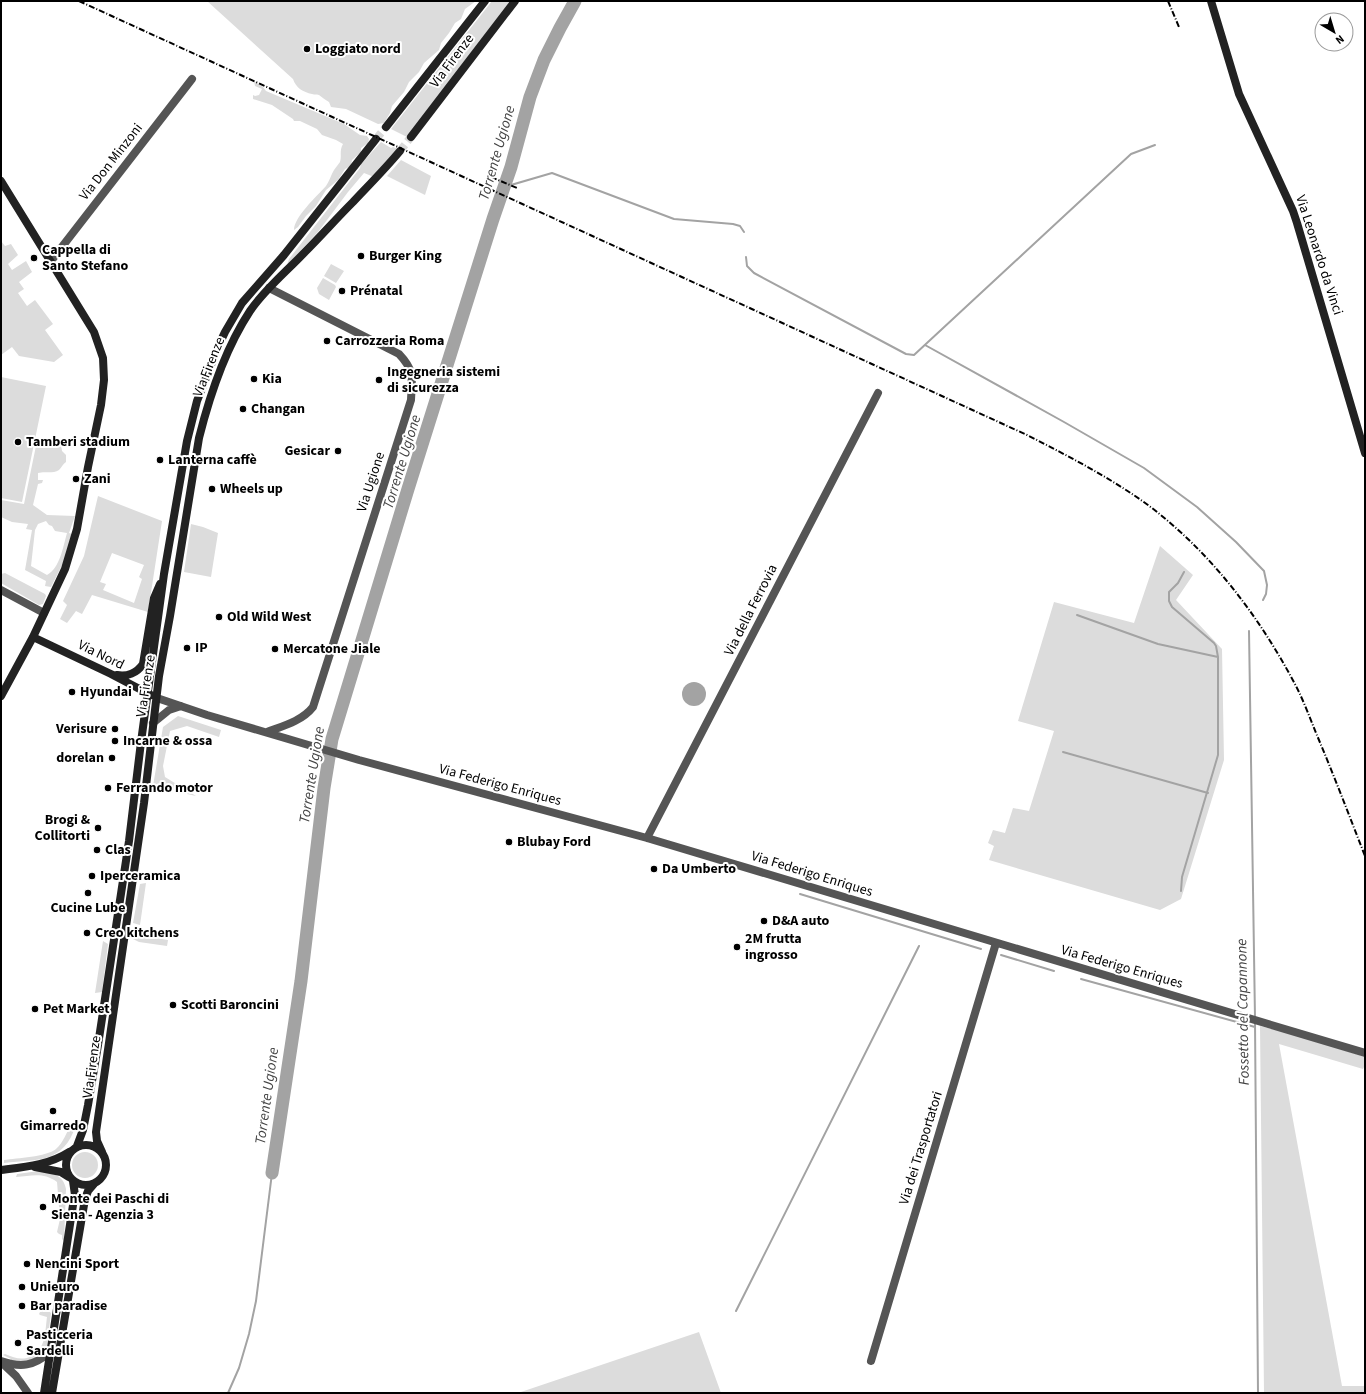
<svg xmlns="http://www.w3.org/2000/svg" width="1366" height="1394" font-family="'Source Sans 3',sans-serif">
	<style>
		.green { fill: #dcdcdc; fill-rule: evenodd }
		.water { fill: #a3a3a3 }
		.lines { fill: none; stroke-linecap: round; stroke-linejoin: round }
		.stream { stroke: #a3a3a3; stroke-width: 2 }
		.river { stroke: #a3a3a3; stroke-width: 13 }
		.secondary-tunnel { stroke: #d9d9d9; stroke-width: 8; stroke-dasharray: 8 4; stroke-linecap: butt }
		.street { stroke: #555; stroke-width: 8 }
		.secondary { stroke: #222; stroke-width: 8 }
		.rail { stroke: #000; stroke-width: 2; stroke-dasharray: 6 2 1 2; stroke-linecap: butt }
		.poi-dot { fill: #000; stroke: #fff; stroke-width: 1.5 }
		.labels { text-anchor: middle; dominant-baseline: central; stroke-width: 4; stroke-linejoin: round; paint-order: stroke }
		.poi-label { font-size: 14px; font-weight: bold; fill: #000; stroke: #fff; text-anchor: start }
		.street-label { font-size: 14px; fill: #000; stroke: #fff }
		.water-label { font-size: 15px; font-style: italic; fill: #444; stroke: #fff }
	</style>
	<rect width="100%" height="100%" fill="#fff"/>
	<path class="green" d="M207,1H476L465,9L461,19L455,23L449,33L441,43L439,50L424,63L419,72L409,82L404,92L392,106L390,113L384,123L378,124L346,109L331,107L329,102C325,100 322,97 319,95C316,94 315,95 312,94C303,92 296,88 293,79Z
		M492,1H510L407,137L391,129Z
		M254,81L263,87L266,91L344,124L360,135L367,136L369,139L368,143L361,148V152L352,160L351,166L345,169L338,180L326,190L316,206L306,216L298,227L294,230C294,217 317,196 326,186C329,182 331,175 334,170C336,167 338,165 340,162C342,156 339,151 343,144L336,140L322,135L317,129L300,121H294L293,119L272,105L253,99V95L255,96L259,95L262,89L255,86Z
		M381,142L391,148L393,147L398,149L374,177L364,173L348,192L318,232L287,265L289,259L360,168L361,164Z
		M401,160L431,176L425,195L387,176Z
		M1,241L5,246L11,244L18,255L8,264L12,270L26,261L32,272L19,282L24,289L18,293L27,306L35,300L53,324L45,330L63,355L54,362L19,356L12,347L1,355Z
		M331,264L344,271L336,283L324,276Z
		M323,278L335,285L336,287L329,300L319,294L317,288Z
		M1,377L46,386L22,502L1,498Z
		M60,438L62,451L66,455V462C63,464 61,468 59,470C53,474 44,471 38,473V480H43L42,483L38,484L33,505L47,515L75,516L69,533L72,534L66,557L51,587L45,586L46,581L25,570L32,530L26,529L28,524L12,522L1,517V500L24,504L37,441ZM46,521L49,525L52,526L55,531L67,533C63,547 60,568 47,575L31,566L35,530L38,524Z
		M98,496L162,521L148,612L92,595L82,614L76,611L67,623L60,619L67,605L63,601L84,556ZM112,553L144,565L139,577L142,579L134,603L103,590L106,584L100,582Z
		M191,524L203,527L218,533L211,577L184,572Z
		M1160,546L1193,575L1176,600L1222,649L1224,760L1181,899L1160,910L989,860L994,846L988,843L993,830L1005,833L1013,808L1029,811L1054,731L1018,721L1054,602L1134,623Z
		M5,573L45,594L46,596L43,604L39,605L1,583V574Z
		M178,716L221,730L219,737L187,726L170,731L163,766L165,777L196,796L187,794V792L153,786L163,727Z
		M146,883L140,925L133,923L140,884Z
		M131,934L168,940L167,946L139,942L131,938Z
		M103,941L108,944L102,992L95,993Z
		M1260,1026L1293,1034L1365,1057V1065L1363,1069L1279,1044L1342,1386H1365V1393H1264Z
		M71,1124L76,1125C63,1164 39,1159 4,1163V1160C17,1158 46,1157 56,1149C63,1143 67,1132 71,1124Z
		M72 1165a13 13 0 1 1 26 0a13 13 0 1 1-26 0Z
		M39,1171C53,1174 63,1174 66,1189L64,1241L62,1239V1235L59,1234L57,1232L60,1219L57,1182C43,1172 32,1176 16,1177L17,1174Z
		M46,1309L51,1313L47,1345L43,1353L28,1362L11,1361V1359L3,1355L5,1354C15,1358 22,1361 32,1356C46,1348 45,1332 47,1317L40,1315L39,1314L41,1310Z
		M699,1332L721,1393H518Z"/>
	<path class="water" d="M682 694a12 12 0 1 1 24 0a12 12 0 1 1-24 0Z"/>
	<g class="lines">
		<path class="stream" d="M504,187L552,173L674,219L733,224L740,226L744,232
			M746,257L747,266L754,273L906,354L914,355L1131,154L1155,145
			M925,345L1064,422L1144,468L1197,507L1236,542L1264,571L1267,585L1266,594L1263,600
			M1077,615L1158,644L1218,657
			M1249,631L1255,1018
			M1063,752L1208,793
			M1181,891L1182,877L1218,755V657L1216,646L1214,643L1172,607L1169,601V592L1178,583L1184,572
			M800,894L981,949
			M1001,955L1054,971
			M1081,979L1255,1027
			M1255,1022L1258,1393
			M736,1311L919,946
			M228,1393L239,1368L249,1334L256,1301L272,1173"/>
		<path class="river" d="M272,1173L301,981L324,788L332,739L408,489L493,219L511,167L530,97L544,60L560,28L575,1"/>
		<path class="secondary-tunnel" d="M376,139L386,127
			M400,151L411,137"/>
		<path class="street" d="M51,261L192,79
			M1,590L44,613
			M157,698L207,715L359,760L647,838L1365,1053
			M153,723L169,710L181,706
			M267,732C283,726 302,721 313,707L411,400C412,378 415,371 399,354L269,288
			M647,838L878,393
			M1,1361C21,1368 34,1366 50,1352
			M871,1361L996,943
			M2,1363L16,1376L28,1393"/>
		<path class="secondary" d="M1211,1L1239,94L1293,211L1297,223L1365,453
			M386,127L485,1
			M411,137L515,1
			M1,181L94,332L103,358L104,380L101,405L88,467L77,529L65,569L33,637L1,696
			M33,637L111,674L151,695
			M117,675C127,677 137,673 143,664L154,598L160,584
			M66 1165a20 20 0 1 1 40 0a20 20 0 1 1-40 0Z
			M77,1146L83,1130L88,1105L98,1045L129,841L141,742L164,574L187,441L197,401L218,347L225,332L242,303L284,255L376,139
			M102,1152L97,1141L96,1132L144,803L159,676L170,616L199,438C210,394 225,349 250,311C265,289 286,272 304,253C321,236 336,219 353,202C369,185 385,169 400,151
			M35,1167L61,1172L69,1177
			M1,1170C25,1167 49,1165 69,1152
			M44,1393L73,1205L75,1195L73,1181
			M52,1393L85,1199L88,1191L94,1184"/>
		<path class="rail" d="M79,1L1027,435C1070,457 1113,479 1152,508C1214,556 1261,619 1297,688C1304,702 1310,718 1316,733C1333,773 1349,815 1365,856
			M1168,1L1179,27
			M491,177L517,188"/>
	</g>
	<g class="poi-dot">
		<circle cx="307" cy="49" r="4"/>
		<circle cx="361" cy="256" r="4"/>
		<circle cx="34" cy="258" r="4"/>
		<circle cx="342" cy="291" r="4"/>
		<circle cx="327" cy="341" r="4"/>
		<circle cx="254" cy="379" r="4"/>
		<circle cx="379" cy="380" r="4"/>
		<circle cx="243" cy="409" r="4"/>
		<circle cx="18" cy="442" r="4"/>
		<circle cx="338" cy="451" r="4"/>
		<circle cx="160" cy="460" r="4"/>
		<circle cx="76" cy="479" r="4"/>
		<circle cx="212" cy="489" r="4"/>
		<circle cx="219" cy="617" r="4"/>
		<circle cx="187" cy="648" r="4"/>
		<circle cx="275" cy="649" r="4"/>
		<circle cx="72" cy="692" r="4"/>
		<circle cx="115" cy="729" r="4"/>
		<circle cx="115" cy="741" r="4"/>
		<circle cx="112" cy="758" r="4"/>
		<circle cx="108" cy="788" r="4"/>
		<circle cx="98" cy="828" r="4"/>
		<circle cx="509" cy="842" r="4"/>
		<circle cx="97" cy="850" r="4"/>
		<circle cx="654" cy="869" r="4"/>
		<circle cx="92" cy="876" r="4"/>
		<circle cx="88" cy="893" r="4"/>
		<circle cx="764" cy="921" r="4"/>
		<circle cx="87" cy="933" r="4"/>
		<circle cx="737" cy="947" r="4"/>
		<circle cx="173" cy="1005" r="4"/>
		<circle cx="35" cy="1009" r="4"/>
		<circle cx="53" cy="1111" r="4"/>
		<circle cx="43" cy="1207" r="4"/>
		<circle cx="27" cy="1264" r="4"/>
		<circle cx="22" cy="1287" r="4"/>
		<circle cx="22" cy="1306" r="4"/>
		<circle cx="18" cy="1343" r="4"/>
	</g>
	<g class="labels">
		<g class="poi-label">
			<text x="315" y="49">Loggiato nord</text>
			<text x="42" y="250">Cappella di<tspan x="42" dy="16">Santo Stefano</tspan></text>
			<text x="369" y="256">Burger King</text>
			<text x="350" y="291">Prénatal</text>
			<text x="335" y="341">Carrozzeria Roma</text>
			<text x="387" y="372">Ingegneria sistemi<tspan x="387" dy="16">di sicurezza</tspan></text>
			<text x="262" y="379">Kia</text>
			<text x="251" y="409">Changan</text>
			<text x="26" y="442">Tamberi stadium</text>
			<text x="330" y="451" text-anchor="end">Gesicar</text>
			<text x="168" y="460">Lanterna caffè</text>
			<text x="84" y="479">Zani</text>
			<text x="220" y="489">Wheels up</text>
			<text x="227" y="617">Old Wild West</text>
			<text x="195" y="648">IP</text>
			<text x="283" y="649">Mercatone Jiale</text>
			<text x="80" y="692">Hyundai</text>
			<text x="107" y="729" text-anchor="end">Verisure</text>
			<text x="123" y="741">Incarne &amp; ossa</text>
			<text x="104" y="758" text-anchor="end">dorelan</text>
			<text x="116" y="788">Ferrando motor</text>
			<text x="90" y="820" text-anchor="end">Brogi &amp;<tspan x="90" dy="16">Collitorti</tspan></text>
			<text x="517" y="842">Blubay Ford</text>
			<text x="105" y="850">Clas</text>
			<text x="662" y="869">Da Umberto</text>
			<text x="100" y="876">Iperceramica</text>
			<text x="88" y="908" text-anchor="middle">Cucine Lube</text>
			<text x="772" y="921">D&amp;A auto</text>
			<text x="95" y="933">Creo kitchens</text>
			<text x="745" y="939">2M frutta<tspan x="745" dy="16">ingrosso</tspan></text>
			<text x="181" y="1005">Scotti Baroncini</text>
			<text x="43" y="1009">Pet Market</text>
			<text x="53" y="1126" text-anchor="middle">Gimarredo</text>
			<text x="51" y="1199">Monte dei Paschi di<tspan x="51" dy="16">Siena - Agenzia 3</tspan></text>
			<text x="35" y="1264">Nencini Sport</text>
			<text x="30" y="1287">Unieuro</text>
			<text x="30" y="1306">Bar paradise</text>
			<text x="26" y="1335">Pasticceria<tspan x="26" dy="16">Sardelli</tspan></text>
		</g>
		<g class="street-label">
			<text transform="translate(452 61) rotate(-53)">Via Firenze</text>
			<text transform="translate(111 162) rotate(-52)">Via Don Minzoni</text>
			<text transform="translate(1319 255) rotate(72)">Via Leonardo da Vinci</text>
			<text transform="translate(209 367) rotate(-68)">Via Firenze</text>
			<text transform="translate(371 482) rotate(-72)">Via Ugione</text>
			<text transform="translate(751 610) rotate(-63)">Via della Ferrovia</text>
			<text transform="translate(101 655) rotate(26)">Via Nord</text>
			<text transform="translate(146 686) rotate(-81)">Via Firenze</text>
			<text transform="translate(500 785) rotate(15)">Via Federigo Enriques</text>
			<text transform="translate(812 874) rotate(17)">Via Federigo Enriques</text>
			<text transform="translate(1122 967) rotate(16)">Via Federigo Enriques</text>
			<text transform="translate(92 1067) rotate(-82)">Via Firenze</text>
			<text transform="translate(921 1148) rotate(-73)">Via dei Trasportatori</text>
		</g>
		<g class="water-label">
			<text transform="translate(497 153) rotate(-74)">Torrente Ugione</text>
			<text transform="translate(402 462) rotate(-73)">Torrente Ugione</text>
			<text transform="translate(312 775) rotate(-81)">Torrente Ugione</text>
			<text transform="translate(1243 1012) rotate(-91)">Fossetto del Capannone</text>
			<text transform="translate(267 1096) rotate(-82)">Torrente Ugione</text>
		</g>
	</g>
	<rect width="1366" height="1394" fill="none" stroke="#000000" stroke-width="4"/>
	<g transform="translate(1334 32) rotate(142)"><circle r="19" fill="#ffffff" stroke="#999999"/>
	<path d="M0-3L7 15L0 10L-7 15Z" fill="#000000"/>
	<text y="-6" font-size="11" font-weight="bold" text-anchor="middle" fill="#000000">N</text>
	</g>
</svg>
